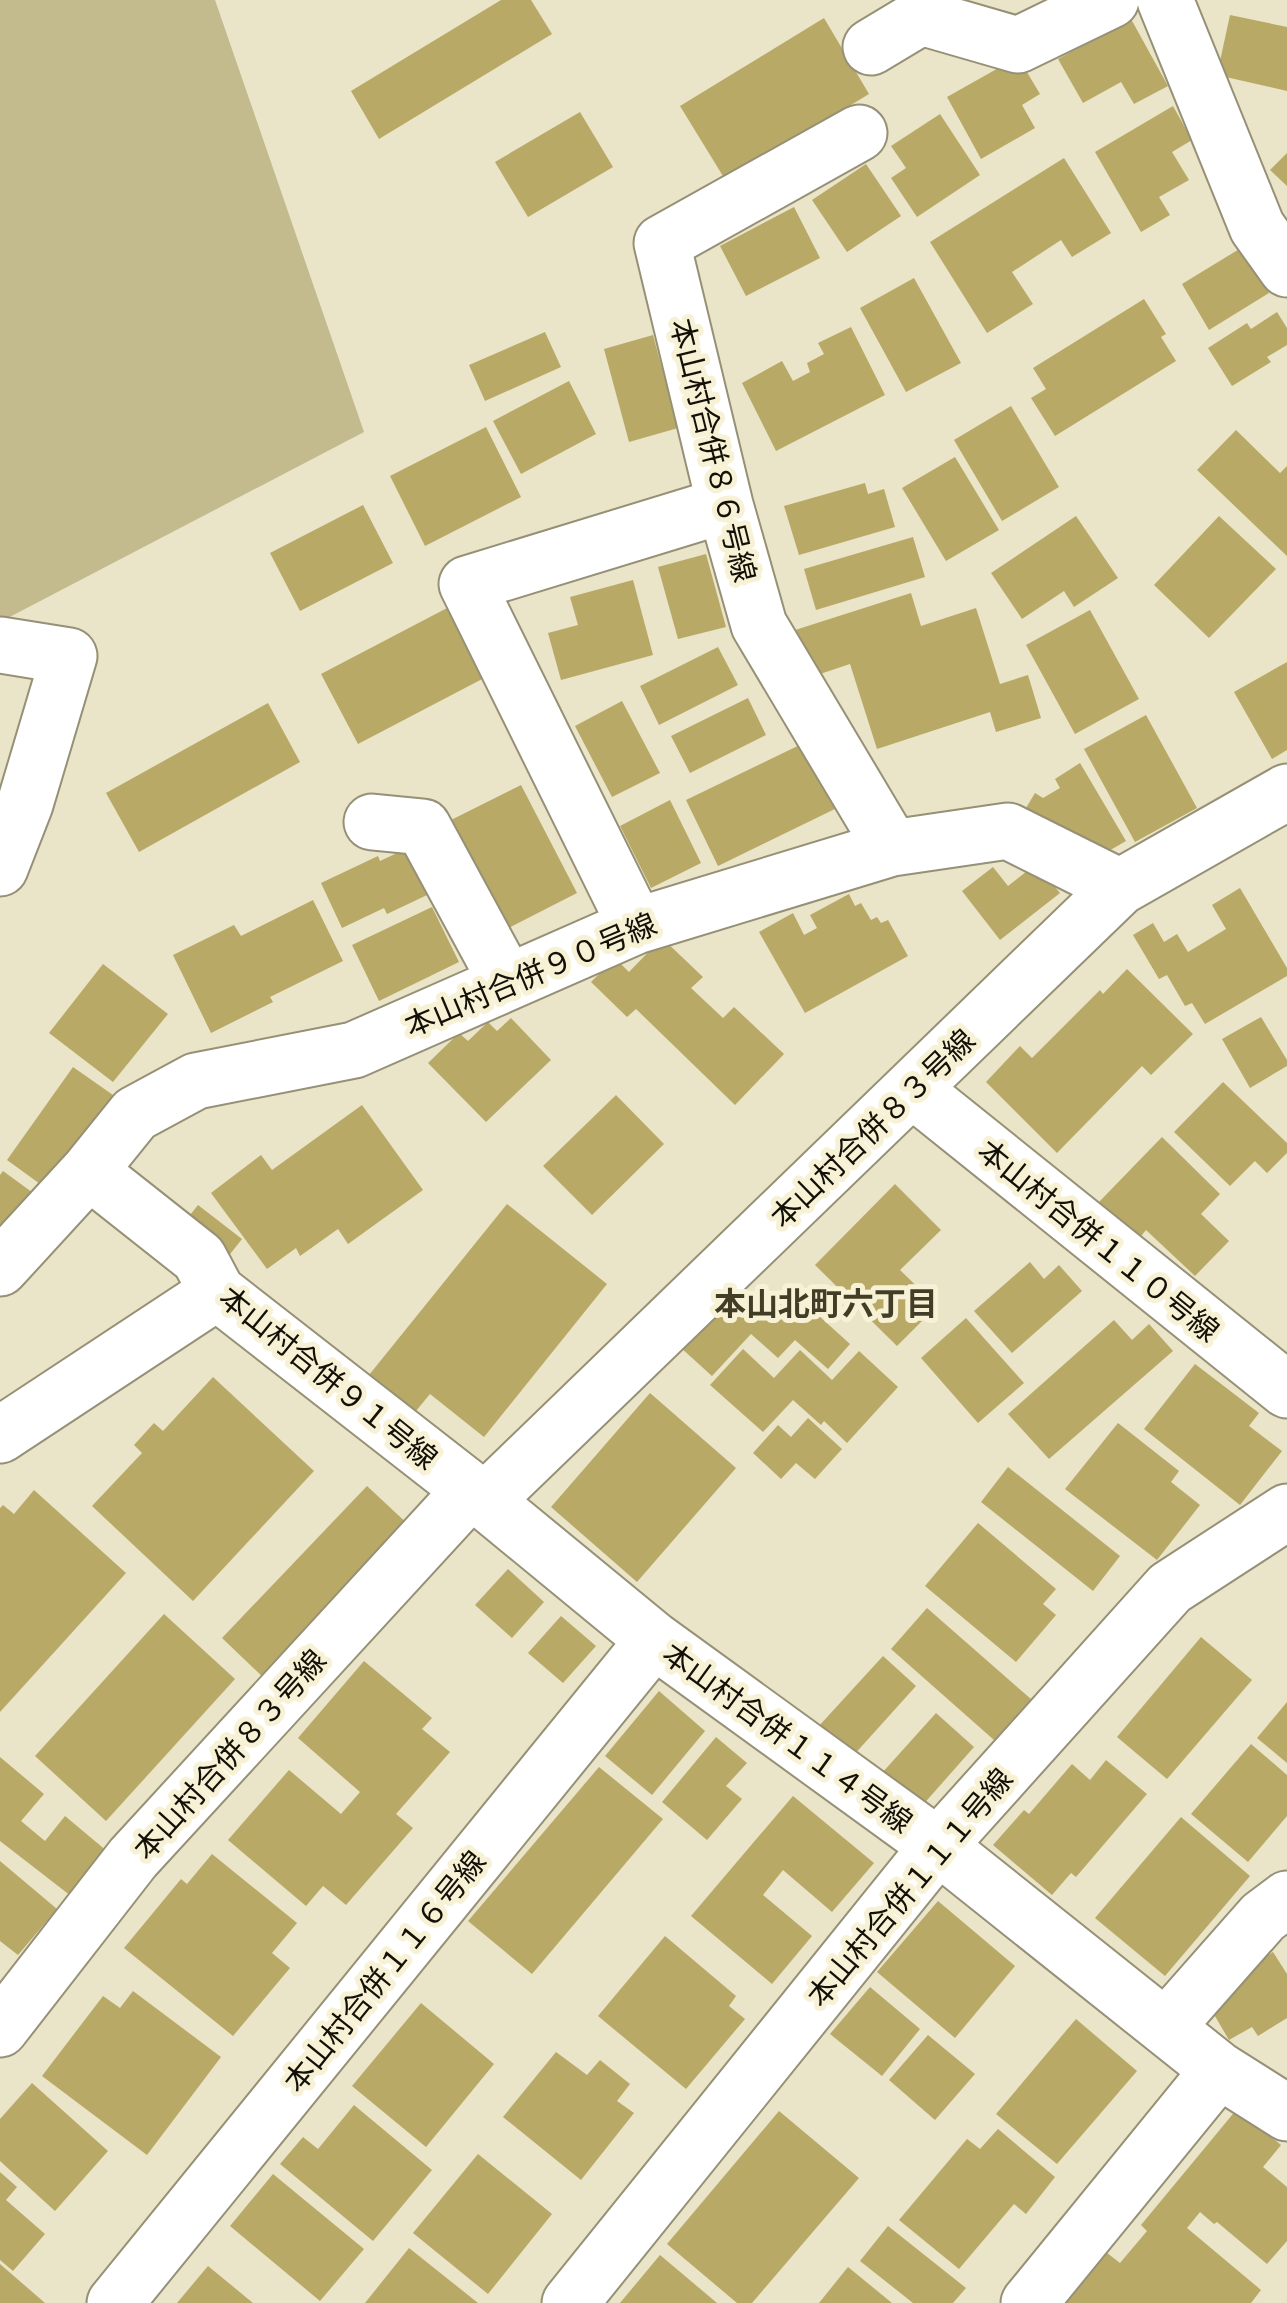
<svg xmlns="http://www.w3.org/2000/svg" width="1287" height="2303" font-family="'PT Sans Narrow','Noto Sans JP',sans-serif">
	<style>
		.green { fill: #c3ba8d }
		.building { fill: #b8a966 }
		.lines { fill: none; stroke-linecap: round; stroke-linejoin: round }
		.minor-casing { stroke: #969076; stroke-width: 59 }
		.minor { stroke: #fff; stroke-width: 55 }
		.labels { text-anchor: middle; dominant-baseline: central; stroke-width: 10; stroke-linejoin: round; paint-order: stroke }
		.street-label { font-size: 30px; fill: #121007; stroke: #f7f1d5 }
		.neighbourhood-label { font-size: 32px; font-weight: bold; fill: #423d26; stroke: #f7f1d5 }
	</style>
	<rect width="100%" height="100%" fill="#eae4c8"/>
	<path class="green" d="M0,0H215L364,432L0,622Z"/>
	<path class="building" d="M501,0H531L552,34L379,139L351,91Z
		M1230,15L1287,27V91L1217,75Z
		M824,18L869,94L726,181L680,106Z
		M1131,19L1168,86L1134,104L1121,82L1083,103L1058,59Z
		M1018,57L1040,94L1022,105L1035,128L981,159L947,97Z
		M1173,106L1192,140L1172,152L1189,180L1159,197L1170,215L1141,232L1095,152Z
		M580,112L613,167L528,217L495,162Z
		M940,114L980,175L917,217L891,178L906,168L891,146Z
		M1287,153V186L1270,170Z
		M1064,158L1111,233L1072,257L1061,240L1012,272L1033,304L987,333L930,242Z
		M866,164L901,216L847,252L812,200Z
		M794,207L820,258L746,296L720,246Z
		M1241,248L1269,293L1209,330L1182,284Z
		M914,278L961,363L906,392L860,308Z
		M1144,299L1166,334L1161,337L1176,361L1055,436L1031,398L1046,389L1033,368Z
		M1277,312L1287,328V345L1267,357L1271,362L1232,386L1208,348L1247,323L1251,329Z
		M851,327L885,395L776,451L742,383L782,361L793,381L810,372L807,363L824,354L818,343Z
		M545,332L561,367L485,401L469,365Z
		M653,335L678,428L629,442L604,349Z
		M569,381L596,434L521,474L493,421Z
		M1011,406L1059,487L1002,521L954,440Z
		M486,427L521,497L425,546L390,476Z
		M1236,430L1280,473L1287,466V556L1197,470Z
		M955,457L999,530L946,561L902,488Z
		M865,483L868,494L884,489L895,527L799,555L784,506Z
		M363,505L393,563L300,611L270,553Z
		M1076,516L1118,578L1074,607L1064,591L1022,619L991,573Z
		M1219,516L1276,569L1209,638L1154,585Z
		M913,537L925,577L816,610L804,569Z
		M706,554L726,627L678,639L658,567Z
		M633,580L653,655L561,680L548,633L578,625L570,597Z
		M911,593L921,626L976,608L1000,684L1028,675L1041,718L996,732L990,712L877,749L850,664L808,678L792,631Z
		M449,607L486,677L358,744L321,674Z
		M1090,610L1139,699L1075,734L1026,645Z
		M718,647L738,685L659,725L640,686Z
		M1287,662V750L1272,759L1234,692Z
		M748,698L766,735L690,773L671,736Z
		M622,701L660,773L612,797L575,726Z
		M268,703L300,762L139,852L106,793Z
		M1146,715L1197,808L1135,842L1084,749Z
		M810,740L841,806L718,866L686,800Z
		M1080,763L1126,841L1100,856L1020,818L1035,793L1043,798L1060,788L1055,779Z
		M521,785L577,893L497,934L441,825Z
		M670,800L701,863L651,888L620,826Z
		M410,847L444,887L387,914L384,908L342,928L321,883L378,856L380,861Z
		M1036,864L1060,893L1000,940L962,891L993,867L1008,886Z
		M1240,888L1287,968V976L1205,1024L1192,1003L1185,1006L1167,975L1159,979L1133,935L1153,923L1164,942L1177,934L1188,952L1226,929L1212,905Z
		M849,894L855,906L861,903L871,920L877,917L881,923L888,920L908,956L805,1013L759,932L793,913L804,935L817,928L810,915Z
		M313,900L343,961L270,997L273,1002L211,1033L173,955L234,925L241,936Z
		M432,907L459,962L379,1001L352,945Z
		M662,938L703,977L691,988L723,1018L734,1007L784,1054L735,1105L636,1009L627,1017L591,982L615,958L629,972Z
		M103,964L168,1014L113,1082L49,1033Z
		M1127,969L1193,1034L1151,1075L1142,1066L1057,1153L986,1082L1020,1046L1032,1058L1100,990L1103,994Z
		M1261,1017L1287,1060V1066L1250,1088L1222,1039Z
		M511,1018L551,1060L486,1122L428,1063L459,1033L468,1041L488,1022L497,1031Z
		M73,1067L113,1095L47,1189L7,1160Z
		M1223,1082L1287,1143V1153L1267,1173L1255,1161L1230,1186L1174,1132Z
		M616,1095L664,1144L592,1215L543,1166Z
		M362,1105L423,1190L348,1244L338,1229L300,1256L296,1248L267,1269L211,1193L261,1155L272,1170Z
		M1162,1137L1220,1194L1201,1214L1229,1241L1195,1276L1146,1230L1138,1240L1099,1202Z
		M3,1171L40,1198L0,1251V1175Z
		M895,1184L941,1230L900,1270L937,1306L897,1346L815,1265Z
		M507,1204L607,1284L484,1437L430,1394L411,1417L365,1380Z
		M198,1205L242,1239L223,1263L179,1229Z
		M1030,1262L1044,1279L1059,1265L1082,1291L1012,1353L974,1311Z
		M788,1288L850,1344L828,1369L795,1340L778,1358L751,1334L712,1376L680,1347L731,1291L760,1318Z
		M966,1318L1024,1383L978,1423L921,1358Z
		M1114,1320L1132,1340L1149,1324L1173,1351L1049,1459L1008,1414Z
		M743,1349L774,1378L800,1350L832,1380L859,1351L898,1387L847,1443L824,1421L821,1425L793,1400L763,1432L710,1385Z
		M1195,1364L1259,1413L1249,1426L1282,1451L1240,1505L1144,1429Z
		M213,1377L314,1471L193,1601L92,1506L142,1453L134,1445L154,1423L163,1431Z
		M650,1393L736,1468L637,1582L551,1507Z
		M808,1418L842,1449L815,1479L796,1463L781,1479L753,1453L778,1425L791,1437Z
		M1118,1423L1179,1471L1171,1482L1200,1505L1157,1560L1065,1489Z
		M1008,1467L1120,1556L1093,1591L981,1502Z
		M367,1486L412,1528L267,1681L222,1638Z
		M34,1490L126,1573L0,1712V1508L3,1505L14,1514Z
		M978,1523L1056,1589L1043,1604L1056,1615L1016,1662L925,1586Z
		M508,1569L544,1602L512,1638L475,1605Z
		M927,1608L1031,1699L994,1740L891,1649Z
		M164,1614L235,1679L106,1821L35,1756Z
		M561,1616L596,1646L563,1683L528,1653Z
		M1201,1637L1252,1680L1167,1779L1117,1737Z
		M883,1656L916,1686L852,1757L818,1727Z
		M364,1661L432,1718L422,1729L450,1752L396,1814L413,1828L346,1905L323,1886L306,1906L228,1840L289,1770L341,1814L360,1792L298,1738Z
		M659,1691L705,1731L652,1795L605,1756Z
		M1287,1702V1763L1257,1738Z
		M936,1713L974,1747L921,1807L882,1773Z
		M716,1737L747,1763L726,1786L742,1799L707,1840L662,1802Z
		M1251,1744L1287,1775V1816L1248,1862L1191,1814Z
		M0,1757L44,1794L21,1821L45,1841L65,1816L108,1852L71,1896L0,1841Z
		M1106,1760L1147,1794L1076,1877L1071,1873L1052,1895L993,1845L1024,1810L1029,1814L1072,1764L1090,1780Z
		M599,1767L663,1819L532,1974L468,1921Z
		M793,1796L874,1863L832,1912L783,1870L763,1895L812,1936L772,1984L691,1916Z
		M1181,1817L1250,1876L1165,1976L1095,1918Z
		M212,1854L297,1923L272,1953L290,1968L233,2036L124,1948L181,1879L187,1884Z
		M0,1861L57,1909L18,1955L0,1941Z
		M938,1901L1015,1966L955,2038L877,1972Z
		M665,1936L736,1996L729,2006L745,2019L686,2089L598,2016Z
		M1273,1952L1287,1974V2018L1258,2036L1252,2027L1229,2040L1209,2006L1224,1983Z
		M870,1987L920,2029L882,2076L830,2034Z
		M133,1991L221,2057L147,2155L42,2076L103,1996L120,2008Z
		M421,2003L494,2064L426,2147L352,2086Z
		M1076,2019L1137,2071L1057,2164L996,2114Z
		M928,2035L975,2074L935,2120L889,2080Z
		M556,2052L587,2075L600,2060L630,2084L617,2101L634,2113L581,2180L503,2117Z
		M32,2083L108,2151L55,2211L0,2161V2119Z
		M354,2105L432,2170L373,2241L280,2164L303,2137L318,2149Z
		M1237,2109L1281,2145L1263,2167L1287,2187V2241L1267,2264L1217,2222L1214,2224L1200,2212L1187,2228L1261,2290L1251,2303H1062L1102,2249L1120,2263L1147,2231L1141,2225Z
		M779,2111L859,2178L752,2303H737L667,2244Z
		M998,2129L1055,2177L1026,2214L1014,2204L959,2269L899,2220L967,2139L980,2149Z
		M478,2154L552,2214L488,2294L413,2233Z
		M0,2172L17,2187L6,2200L45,2234L13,2271L0,2260Z
		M273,2174L364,2249L320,2301L230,2226Z
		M888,2226L966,2288L953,2303H913L860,2261Z
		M409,2248L478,2303H365Z
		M660,2255L717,2303H620Z
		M0,2264L45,2303H0Z
		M208,2266L253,2303H177Z
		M848,2267L892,2303H819Z"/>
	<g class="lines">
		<g class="minor-casing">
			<path id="minor" d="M1165,0L1257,227L1287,269
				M871,47L921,17L1018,45L1111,0
				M859,133L662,243L725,505L759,625L892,848
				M0,645L69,656L25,804L0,868
				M372,822L423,827L507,982
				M636,926L467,584L725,505
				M912,1089L1287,1390
				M89,1171L199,1258L217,1292L485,1501L654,1640L938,1846L1219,2070L1287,2113
				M0,1268L89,1171L135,1114L196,1081L354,1050L636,926L892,848L1008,831L1120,887
				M0,1435L217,1292
				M485,1501L1120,887L1287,792
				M1166,2027L1263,1917L1287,1899
				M0,2029L133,1858L471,1490
				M115,2303L654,1640
				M570,2303L938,1846L1170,1588L1287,1512
				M1029,2303L1219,2070"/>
		</g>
		<use href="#minor" class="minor"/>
	</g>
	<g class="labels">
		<g class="street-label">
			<text transform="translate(714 450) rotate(76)">本山村合併８６号線</text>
			<text transform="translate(530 974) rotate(-23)">本山村合併９０号線</text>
			<text transform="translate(872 1128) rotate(-44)">本山村合併８３号線</text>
			<text transform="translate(1099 1240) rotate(39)">本山村合併１１０号線</text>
			<text transform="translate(329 1377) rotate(39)">本山村合併９１号線</text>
			<text transform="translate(788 1737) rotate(36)">本山村合併１１４号線</text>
			<text transform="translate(229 1754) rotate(-48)">本山村合併８３号線</text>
			<text transform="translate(909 1887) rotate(-50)">本山村合併１１１号線</text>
			<text transform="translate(384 1971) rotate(-51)">本山村合併１１６号線</text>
		</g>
		<g class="neighbourhood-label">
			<text x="826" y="1303">本山北町六丁目</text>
		</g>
	</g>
</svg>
